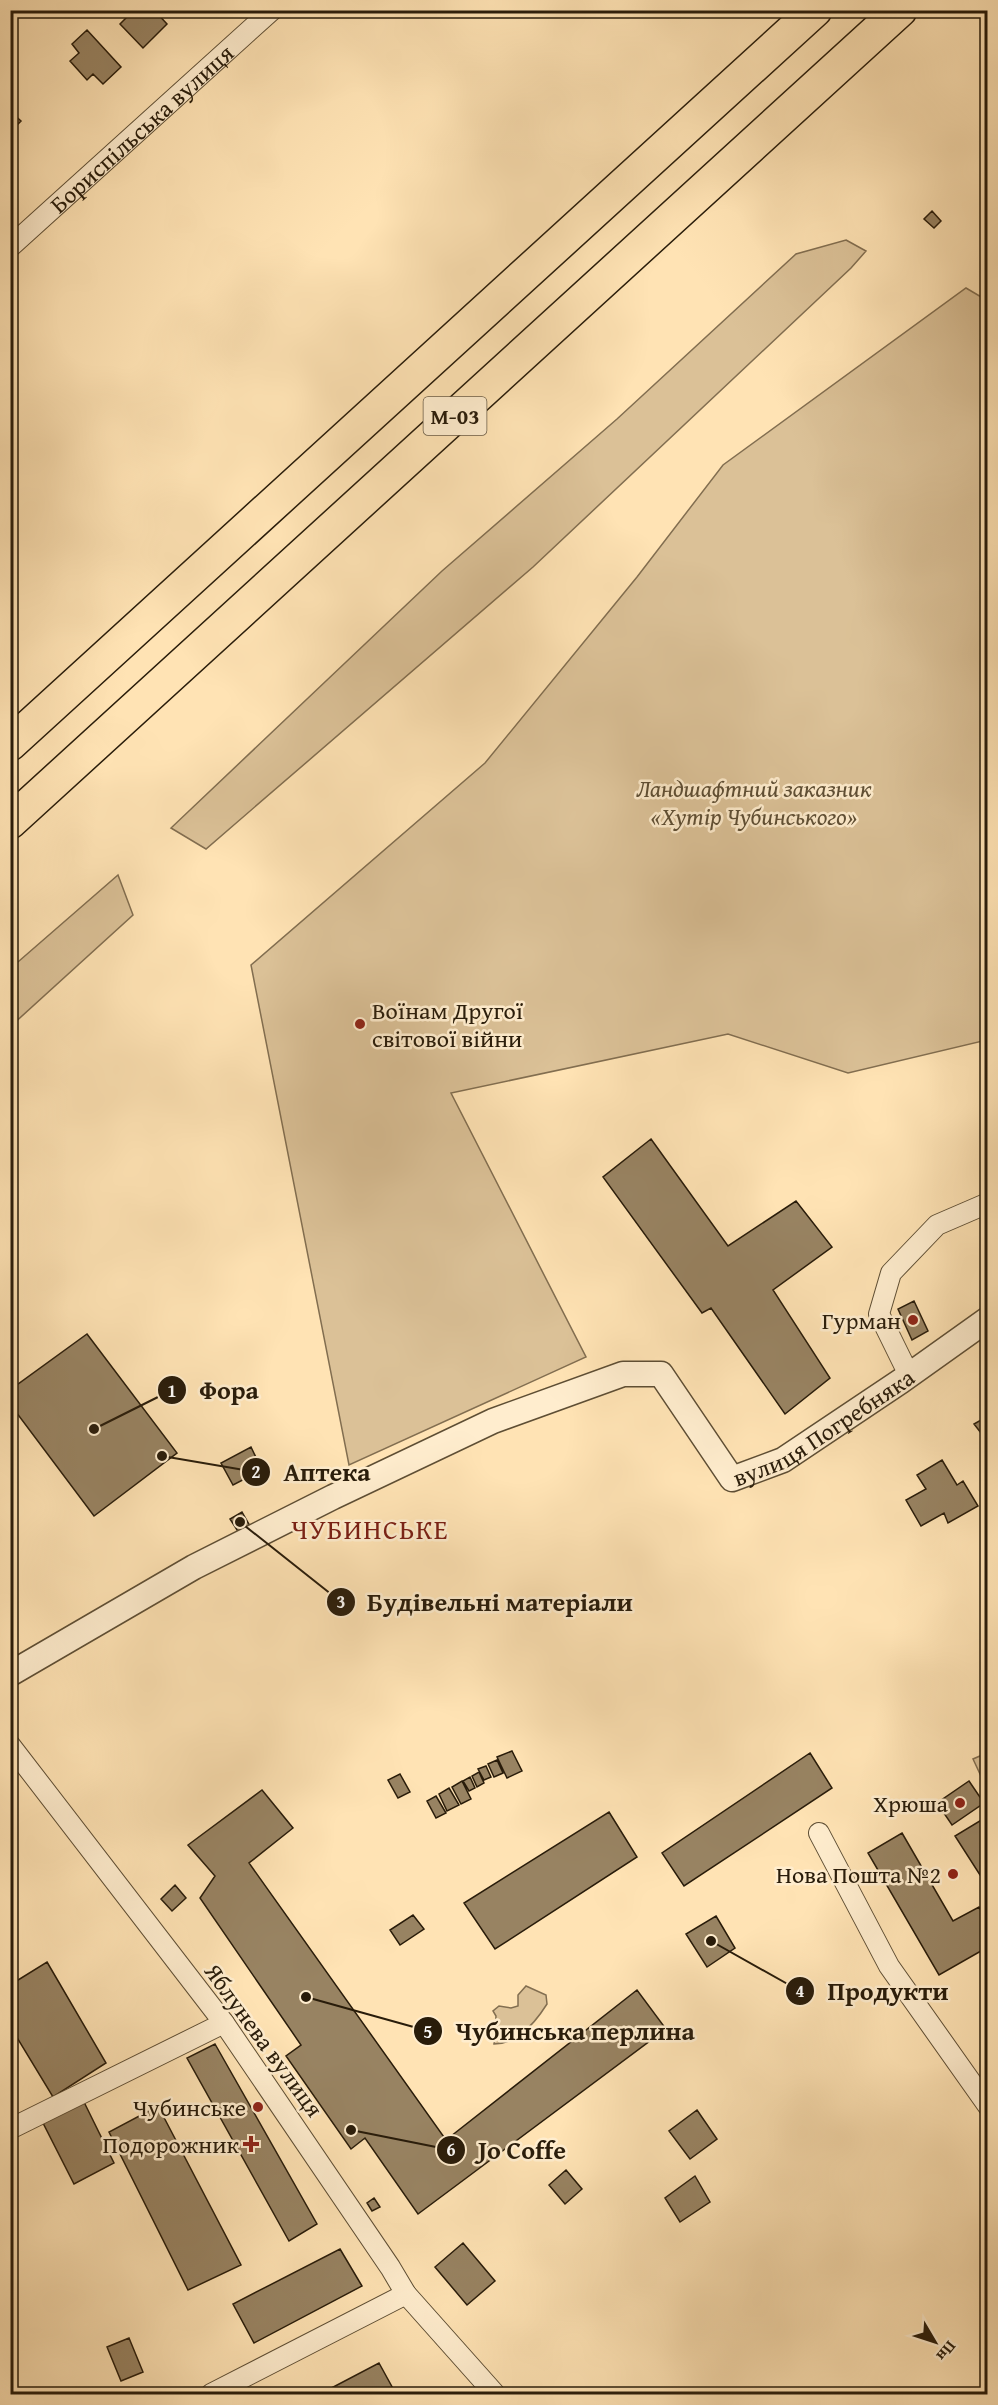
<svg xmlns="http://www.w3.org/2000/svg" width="998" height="2405" font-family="'Gentium Book Plus',serif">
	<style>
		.green { fill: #dbc197; stroke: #826e50; stroke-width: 1.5 }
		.building { fill: #988362; stroke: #291c0a; stroke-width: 1.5 }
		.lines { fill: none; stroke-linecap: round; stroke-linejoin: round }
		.minor-casing { stroke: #5e4e34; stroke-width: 22 }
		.tertiary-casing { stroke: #5e4e34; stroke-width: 27 }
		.motorway-casing { stroke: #291c0a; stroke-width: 36 }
		.minor { stroke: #ffedce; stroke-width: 20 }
		.tertiary { stroke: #ffedce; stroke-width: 24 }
		.motorway { stroke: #ffe3b4; stroke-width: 33 }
		.poi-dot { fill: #8f2418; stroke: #ffedce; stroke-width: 2 }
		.labels { text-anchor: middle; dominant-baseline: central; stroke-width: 5; stroke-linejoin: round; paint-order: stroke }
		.shield { fill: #ffedce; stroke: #695b45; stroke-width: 1.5 }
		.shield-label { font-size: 22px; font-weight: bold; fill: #291c0a }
		.street-label { font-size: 24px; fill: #291c0a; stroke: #ffedce }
		.park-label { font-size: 24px; font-style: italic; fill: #5e4e34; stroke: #ffedce }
		.poi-label { font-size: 24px; fill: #291c0a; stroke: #ffedce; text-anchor: end }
		.quarter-label { font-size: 27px; letter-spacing: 1.5px; fill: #7a1f14; stroke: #ffedce }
		.leader { fill: none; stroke: #291c0a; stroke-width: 2 }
		.callout-dot { fill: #291c0a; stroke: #ffedce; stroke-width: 2 }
		.mark-label { font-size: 18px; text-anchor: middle; font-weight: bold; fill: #fff }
		.callout-label { font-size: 26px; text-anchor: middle; font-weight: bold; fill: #291c0a; stroke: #ffedce; stroke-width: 5; stroke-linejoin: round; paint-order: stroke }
	</style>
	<rect width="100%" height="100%" fill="#ffe3b4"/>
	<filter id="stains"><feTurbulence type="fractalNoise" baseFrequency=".00333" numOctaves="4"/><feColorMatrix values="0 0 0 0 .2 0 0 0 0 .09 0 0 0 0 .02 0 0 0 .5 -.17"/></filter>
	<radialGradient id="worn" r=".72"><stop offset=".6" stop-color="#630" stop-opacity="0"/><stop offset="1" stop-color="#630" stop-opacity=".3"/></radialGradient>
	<path class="green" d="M846,240L866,251L851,268L533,567L206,849L171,828L442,571L617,419L796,254Z
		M966,288L988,301L987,1040L848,1073L728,1034L451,1093L586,1357L349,1465L251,965L485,763L637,577L723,465Z
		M118,875L133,915L11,1026V968Z
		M987,1753V1789L973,1759Z
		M526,1986L546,1995L547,2004C535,2023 518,2044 494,2044L496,2016L493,2011L499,2006L511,2008L518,2006V1995Z"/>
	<path class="building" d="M134,10H154L167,24L143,48L120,24Z
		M87,30L121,67L103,84L93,74L87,80L70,61L79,53L72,44Z
		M10,111L21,121L10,132Z
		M932,211L941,221L934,228L924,219Z
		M651,1139L728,1246L796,1201L832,1247L773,1290L830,1378L785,1414L711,1308L702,1313L603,1177Z
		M914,1301L928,1331L912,1340L898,1309Z
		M87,1334L177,1453L94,1516L10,1404V1390Z
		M988,1416V1442L974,1424Z
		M251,1447L262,1470L233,1485L221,1463Z
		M942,1460L957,1485L963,1481L978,1506L948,1523L944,1513L921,1526L906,1500L926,1489L917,1475Z
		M242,1512L250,1526L239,1533L230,1519Z
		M512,1751L522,1771L507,1778L497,1757Z
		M810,1753L832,1788L684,1886L662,1853Z
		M497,1760L503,1773L494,1777L488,1764Z
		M486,1766L491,1777L484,1780L478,1769Z
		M479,1772L484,1783L477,1787L472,1776Z
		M400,1774L410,1792L398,1798L388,1780Z
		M470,1777L475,1788L469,1791L463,1781Z
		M462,1781L471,1799L461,1804L452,1787Z
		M969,1781L984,1803L952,1825L937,1803Z
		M449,1788L459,1805L447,1811L439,1794Z
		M262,1790L293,1828L249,1863L446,2140L637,1990L666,2029L418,2214L365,2138L351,2149L286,2056L301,2045L200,1898L215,1876L188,1845Z
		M436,1796L446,1813L436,1818L427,1801Z
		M609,1812L637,1857L495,1949L464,1903Z
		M983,1819L988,1826V1870L980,1875L955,1836Z
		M902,1833L953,1921L979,1907L988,1922V1947L939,1975L868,1853Z
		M175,1885L186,1898L172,1911L161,1899Z
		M413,1915L424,1929L400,1945L390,1930Z
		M716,1916L735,1948L707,1967L686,1934Z
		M47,1962L106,2063L53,2097L10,2026V1985Z
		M215,2044L317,2224L289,2241L187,2058Z
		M83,2100L114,2163L74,2184L42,2121Z
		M158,2106L241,2265L188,2290L109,2132Z
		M697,2110L717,2139L690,2159L669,2131Z
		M566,2170L582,2189L565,2204L549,2185Z
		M695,2176L710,2202L680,2222L665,2198Z
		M374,2198L380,2207L372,2211L367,2203Z
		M463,2243L495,2281L467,2305L435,2267Z
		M340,2249L362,2286L254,2343L233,2304Z
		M129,2338L143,2372L121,2381L107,2347Z
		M379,2363L396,2394H320Z"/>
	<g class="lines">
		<g class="minor-casing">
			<g id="minor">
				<path id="s1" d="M10,247L272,10"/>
				<path d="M909,1375L879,1314L891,1273L937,1225L988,1203"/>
				<path d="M10,1745L224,2023L390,2267L406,2294L495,2394"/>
				<path d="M819,1833L889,1966L988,2106"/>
				<path d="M10,2129L224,2023"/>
				<path d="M211,2394L406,2294"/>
			</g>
		</g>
		<g class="tertiary-casing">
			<g id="tertiary">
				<path id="s2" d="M10,1674L194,1567L333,1497L493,1421L623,1374H661L732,1479L783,1460L901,1381L988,1319"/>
			</g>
		</g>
		<g class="motorway-casing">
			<path id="motorway" d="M10,744L815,10
				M10,822L900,10"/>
		</g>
		<use href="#minor" class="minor"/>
		<use href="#tertiary" class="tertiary"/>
		<use href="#motorway" class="motorway"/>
	</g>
	<g class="poi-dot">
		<circle cx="360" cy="1024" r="6"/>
		<circle cx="913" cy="1320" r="6"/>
		<circle cx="960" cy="1803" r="6"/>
		<circle cx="953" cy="1874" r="6"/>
		<circle cx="258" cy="2107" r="6"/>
		<path d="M248 2135h6v6h6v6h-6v6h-6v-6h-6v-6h6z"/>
	</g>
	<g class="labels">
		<rect class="shield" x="423.5" y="397" width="63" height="38" rx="4.5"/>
		<g class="shield-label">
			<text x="455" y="416">М-03</text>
		</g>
		<g class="street-label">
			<text stroke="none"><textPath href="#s1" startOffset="177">Бориспільська вулиця</textPath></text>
			<text stroke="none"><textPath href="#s2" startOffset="954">вулиця Погребняка</textPath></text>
			<text transform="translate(264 2040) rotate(54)">Яблунева вулиця</text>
		</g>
		<g class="park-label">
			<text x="754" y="788">Ландшафтний заказник<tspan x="754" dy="28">«Хутір Чубинського»</tspan></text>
		</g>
		<g class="poi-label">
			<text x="372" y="1010" text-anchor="start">Воїнам Другої<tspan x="372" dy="28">світової війни</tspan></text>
			<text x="901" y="1320">Гурман</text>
			<text x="948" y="1803">Хрюша</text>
			<text x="941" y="1874">Нова Пошта №2</text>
			<text x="246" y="2107">Чубинське</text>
			<text x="239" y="2144">Подорожник</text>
		</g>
		<g class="quarter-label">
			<text x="370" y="1529">ЧУБИНСЬКЕ</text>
		</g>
	</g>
	<path class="leader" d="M94 1429L172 1390M162 1456L256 1472M240 1522L341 1602M711 1941L800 1991M306 1997L428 2031M351 2130L451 2150"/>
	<g class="callout-dot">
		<circle cx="94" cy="1429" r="6"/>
		<circle cx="162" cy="1456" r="6"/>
		<circle cx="240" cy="1522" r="6"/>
		<circle cx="711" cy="1941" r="6"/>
		<circle cx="306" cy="1997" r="6"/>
		<circle cx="351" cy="2130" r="6"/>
		<circle cx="172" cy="1390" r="15"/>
		<circle cx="256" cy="1472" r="15"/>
		<circle cx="341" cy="1602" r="15"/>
		<circle cx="800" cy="1991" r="15"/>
		<circle cx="428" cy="2031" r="15"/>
		<circle cx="451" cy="2150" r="15"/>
	</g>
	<g class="mark-label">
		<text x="172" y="1397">1</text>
		<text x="256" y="1478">2</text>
		<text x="341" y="1608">3</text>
		<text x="800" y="1997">4</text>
		<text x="428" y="2038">5</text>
		<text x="451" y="2156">6</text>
	</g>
	<g class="callout-label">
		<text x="229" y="1399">Фора</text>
		<text x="327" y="1481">Аптека</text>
		<text x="500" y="1611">Будівельні матеріали</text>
		<text x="888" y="2000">Продукти</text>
		<text x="575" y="2040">Чубинська перлина</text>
		<text x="522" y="2159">Jo Coffe</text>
	</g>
	<rect width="998" height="2405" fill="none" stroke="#ffe3b4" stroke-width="36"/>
	<rect x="12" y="12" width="974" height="2381" fill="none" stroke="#291c0a" stroke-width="3"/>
	<rect x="18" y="18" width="962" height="2369" fill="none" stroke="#291c0a" stroke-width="1.5"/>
	<g transform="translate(935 2342) rotate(129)" stroke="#ffedce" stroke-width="4.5" paint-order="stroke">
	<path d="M0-4.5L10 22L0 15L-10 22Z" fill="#291c0a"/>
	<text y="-9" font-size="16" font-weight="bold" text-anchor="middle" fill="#291c0a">Пн</text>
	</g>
	<rect width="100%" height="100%" filter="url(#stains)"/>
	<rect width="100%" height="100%" fill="url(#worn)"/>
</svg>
